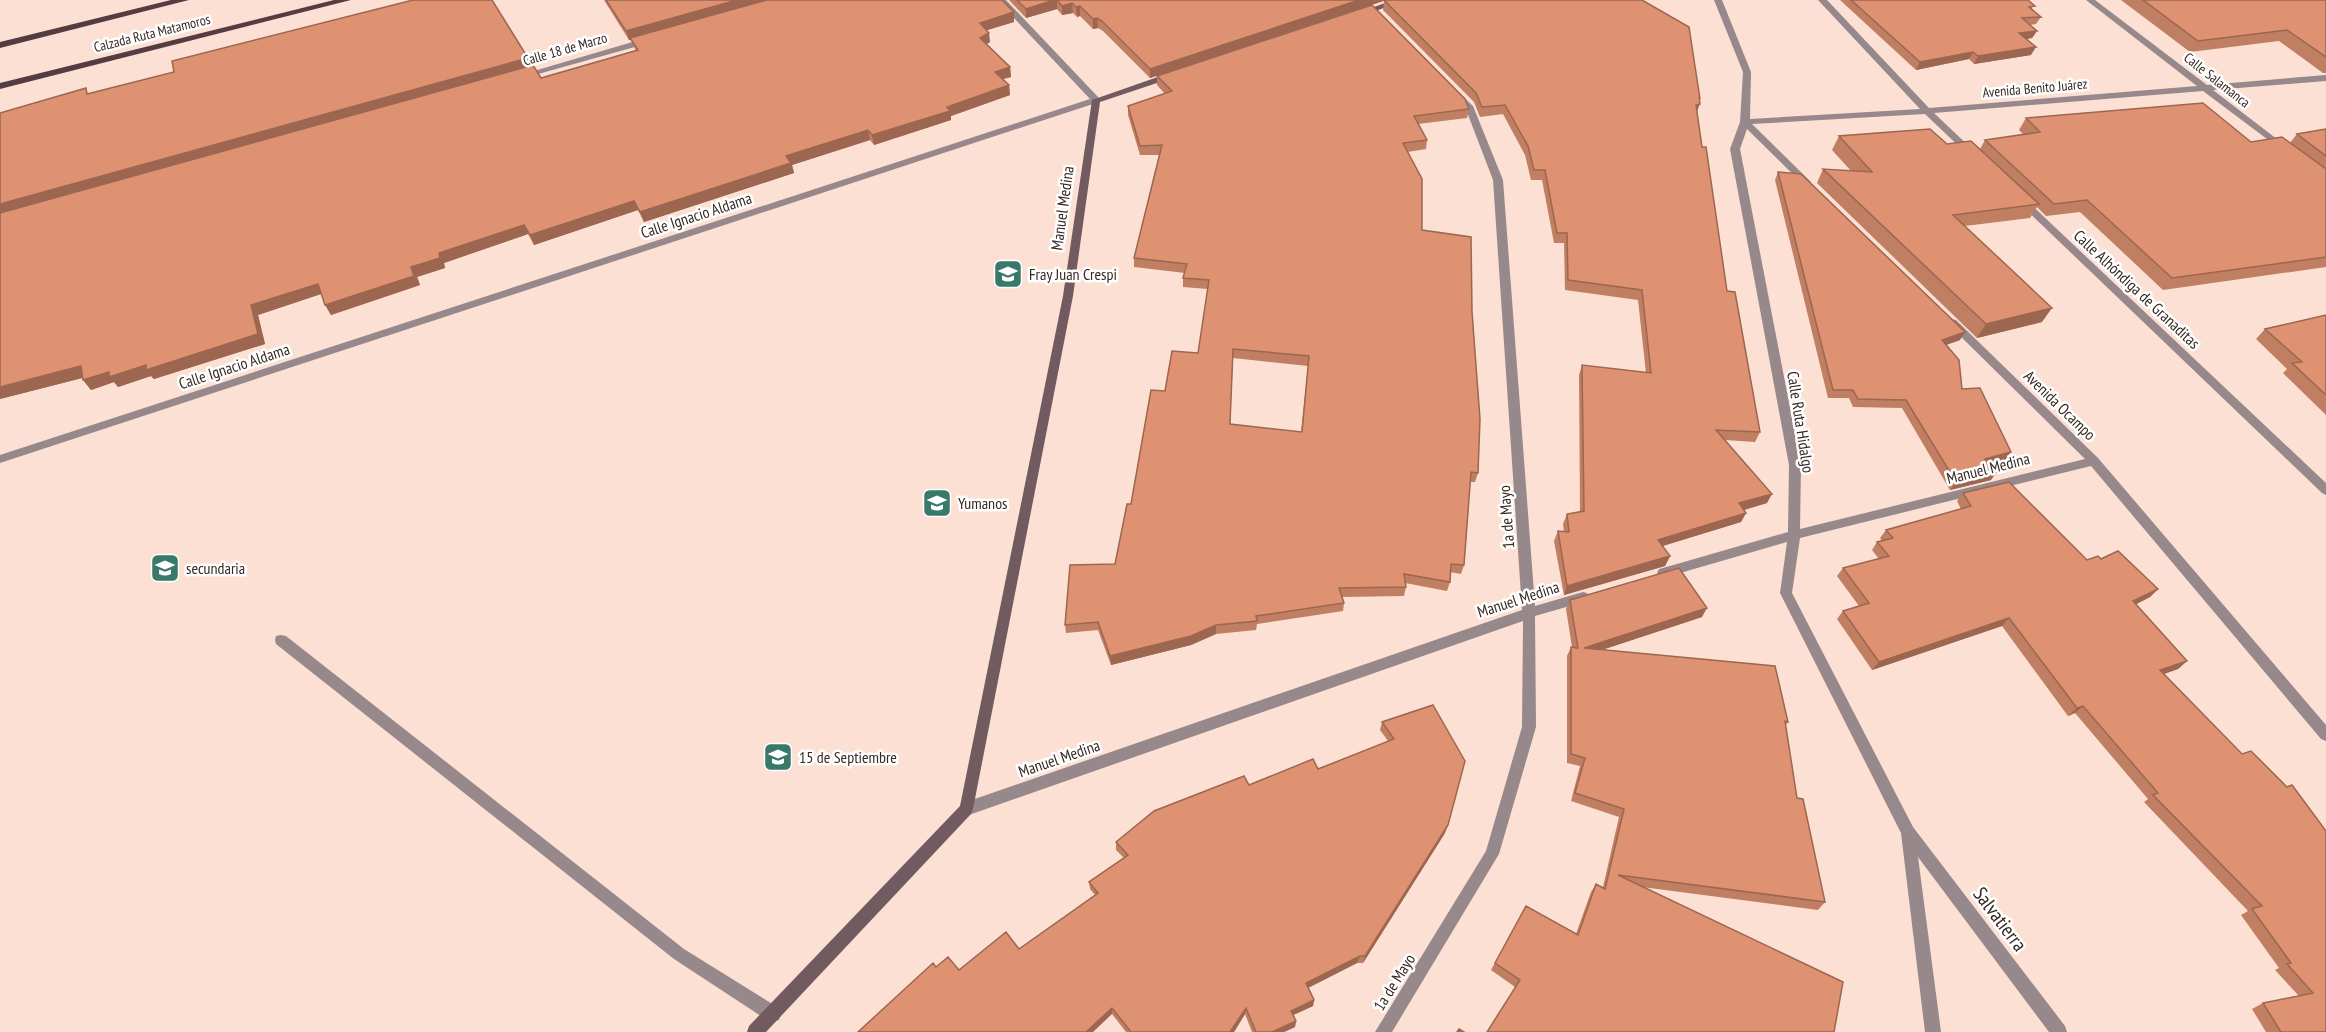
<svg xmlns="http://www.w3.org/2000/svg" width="2326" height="1032" font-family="'PT Sans Narrow',sans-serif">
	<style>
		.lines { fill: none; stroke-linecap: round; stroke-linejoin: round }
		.lane { fill: #97888b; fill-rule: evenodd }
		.street { fill: #97888b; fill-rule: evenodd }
		.secondary { fill: #715b61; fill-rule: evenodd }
		.primary { fill: #553c43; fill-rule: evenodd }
		.wall { fill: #c07e62; fill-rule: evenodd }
		.shaded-wall { fill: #9c6650 }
		.building { fill: #df9272; stroke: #9c6650; stroke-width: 1.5; fill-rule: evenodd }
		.labels { text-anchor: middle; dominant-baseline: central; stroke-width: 5; stroke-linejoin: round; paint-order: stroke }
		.far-street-label { font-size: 14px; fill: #362924; stroke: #fff }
		.street-label { font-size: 16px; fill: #362924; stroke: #fff }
		.poi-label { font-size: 16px; fill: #362924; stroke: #fff; text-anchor: start }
		.near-street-label { font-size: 20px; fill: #362924; stroke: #fff }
	</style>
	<rect width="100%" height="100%" fill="#fce0d4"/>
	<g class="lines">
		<path class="lane" d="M281,635L286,636L684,949L779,1008L781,1014L779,1020L773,1022L767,1020L674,959L276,644L275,640L276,636Z"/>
		<path class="street" d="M997,0H1006L1099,98V102L0,463V455L1090,99Z
			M1714,0H1722L1751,72L1750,119L1920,109L1818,0H1827L1929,108L2197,86L2086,0H2095L2207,85L2326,75V81L2213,90L2286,146V150L2283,151L2203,91L1934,113L1973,150V154H1967L1925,114L1752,124L1811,182V186H1805L1747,129L1740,149L1801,465L1800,529L2085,459L1947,323L1952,319L1956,320L2098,458L2326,725V741L2321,739L2091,466L1800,538L1792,593L1913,827L2065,1026L2067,1032H2049L1918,857L1941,1032H1925L1901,833L1780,593L1787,542L1663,578L1659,577L1657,573L1659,569L1663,568L1788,532L1789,465L1730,149L1740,122L1743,72Z
			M646,38L650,41L649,43L524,78L517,76Z
			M1457,91L1473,106L1503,180L1535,606L1583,592L1587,593L1589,597L1587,601L1535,616L1536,727L1499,854L1392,1032H1375L1486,851L1522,727L1523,621L966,816L961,814L959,809L961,804L966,802L1522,610L1493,180L1465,107L1453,94Z
			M2022,198L2025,199L2326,483V495L2322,493L2019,203V199Z"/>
		<path class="secondary" d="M1393,0H1405L1365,15L1358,13Z
			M1172,72L1175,73V77L1100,102L1073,296L973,809L971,814L766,1032H747L749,1026L960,806L1063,296L1092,100Z"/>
		<path class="primary" d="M171,0H189L0,48V42Z
			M334,0H351L0,89V83Z"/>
	</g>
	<path class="wall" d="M604,0H1002L1014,12V22L987,30L990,42L987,44L1010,67L1011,77L1002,79L1009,85L1010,95L951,116V120L874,145L870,140L792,165L794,173L644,222L638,210L534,245L528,234L444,263L445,268L417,277L420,285L331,315L321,294L258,315L265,344L154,379L151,376L118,387L114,382L91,390L82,378L0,399V113L90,93L528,58L532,66L541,78L636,51L631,40H629Z
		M1009,0H1642L1700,99L1697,112L1702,147L1727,291L1760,432L1755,442L1725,440L1767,503L1744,510L1746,513L1741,522L1662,546L1670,556L1665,566L1564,595L1554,541L1558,531L1564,532L1563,524L1567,514L1580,512L1579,375L1582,365L1646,373L1638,300L1565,290L1564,243H1554L1542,180H1531L1525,155L1503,114L1480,117L1474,102L1383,10L1384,1L1150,78L1103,31L1098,28L1093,29L1080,16L1077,17L1073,13L1062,15L1057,9L1026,18Z
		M1840,0H2028L2033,10L2041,17L2036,24L2030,25L2037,31L2032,38L2026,39L2031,55L1974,64L1969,59L1916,70Z
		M2121,0H2326V73H2323L2279,41L2190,52Z
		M1157,76L1469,109L1467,118L1418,124L1427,140L1426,149L1407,152L1422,230L1472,312L1478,473L1475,482H1470L1464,565L1461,574L1450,572V582L1447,591L1405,583L1406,587L1404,596L1342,597L1344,603L1343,611L1257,624L1256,630L1216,634L1191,645L1111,665L1098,630L1066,633L1065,625L1115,564L1131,504L1165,391L1198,353L1208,289L1183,287V278L1185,273L1134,267V258L1159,155H1140L1128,115V106L1165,94L1157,85ZM1233,358L1308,366L1301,432L1230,424Z
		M2026,118L2251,142L2290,143L2297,134L2326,129V267L2163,290L2080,212L2046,216L2037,207L2030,218L1965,226L2042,322L1977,338L1817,183L1823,169L1851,171L1832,150L1839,136L1947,144L1980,149L1985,140L2024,135L2019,130Z
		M1778,172L1960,340L1946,345L1962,389L2005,460L1989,464L1991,480L1950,490L1902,408L1853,407L1849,398H1828L1775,180Z
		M2326,315V415L2283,373L2287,369L2256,339L2265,329Z
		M1963,493L2087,560L2101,559L2158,589L2150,597L2136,604L2187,661L2178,669L2164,674L2242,754L2326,1032H2266L2252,1009L2263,1003L2299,996L2275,970L2279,968L2241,915L2248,911L2144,802L2148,799L2075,713L2068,716L2002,626L1872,670L1837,619L1843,611L1859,606L1837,576L1843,568L1879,559L1872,550L1877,542L1882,541L1880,538L1886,530L1961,509L1957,501Z
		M1570,600L1702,617L1602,650L1788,722L1785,726L1797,798L1825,902L1818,910L1642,887L1515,987L1491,970L1526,906L1576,934L1591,892L1596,884L1603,887L1619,817L1571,801L1580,766L1567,763V656L1571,647H1572L1566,609Z
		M1433,705L1445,833L1363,963H1357L1308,988L1314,1000L1313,1006L1293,1015L1296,1021L1295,1027L1284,1032H1252L1245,1014L1234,1032H1126L1112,1014L936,967L959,970L1019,949L1095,895L1090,889L1089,882L1124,858L1116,850V842L1249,785L1318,769L1388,741L1380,730L1382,722Z"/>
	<path class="shaded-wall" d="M737,0H774L629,40L626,31Z
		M1054,0H1057V9L1026,18V9Z
		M1359,0H1386L1150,78V69Z
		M1072,3L1073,13L1062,15V6Z
		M1080,6V16L1077,17L1076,7Z
		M1014,12V22L981,32L980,23Z
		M1097,18L1098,28L1093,29V19Z
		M2037,31L2032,38L2015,41L2019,33Z
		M989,33L990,42L981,47L980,38Z
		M2036,47L2031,55L1974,64L1978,56Z
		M1973,52L1969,59L1916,70L1920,62Z
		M528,58L532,67L0,216V204Z
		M1010,67L1011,77L996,81L995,72Z
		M1009,85L1010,95L951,116V120L874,145L872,135L947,107Z
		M1700,104L1696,113V105Z
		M868,130L870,140L792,165L794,173L644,222L640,212L786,156Z
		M634,201L638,210L534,245L530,235Z
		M524,225L528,234L444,263L445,268L417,277L420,285L331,315L325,305L411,267L439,253Z
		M318,284L324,293L258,315L265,344L154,379L151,376L118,387L114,382L91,390L83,380L251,305Z
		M2052,308L2042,322L1977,338L1986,324Z
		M1965,332L1960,340L1937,348L1942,340Z
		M81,366L90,376L0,399V387Z
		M2011,452L2005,460L1979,467L1985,459Z
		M1997,472L1991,480L1950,490L1956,482Z
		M1772,494L1767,503L1734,513L1739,503Z
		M1746,513L1741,522L1653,549L1658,540Z
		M1670,556L1665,566L1564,595L1567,586Z
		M2158,589L2150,597L2125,610L2133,601Z
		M1707,608L1702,617L1580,657L1584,648Z
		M2009,618L2002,626L1872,670L1879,662Z
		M1216,625V634L1191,645L1111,665L1110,656Z
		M2187,661L2178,669L2152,678L2160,670Z
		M2083,706L2075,713L2068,716L2077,708Z
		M1448,825L1445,833L1363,963L1365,956Z
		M1360,956L1357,963L1304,990L1306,983Z
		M1314,1000L1313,1006L1289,1017L1291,1011Z
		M1112,1008V1014L1093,1032H1086Z
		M1246,1008L1245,1014L1234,1032H1230Z
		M1296,1021L1295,1027L1284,1032H1272Z"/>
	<path class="building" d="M413,0H492L528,58L0,204V113L86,88L87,94L174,72L172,61Z
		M606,0H737L626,31Z
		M767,0H1002L1014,12L980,23L989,33L980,38L1010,67L995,72L1009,85L947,107L950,111L872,135L868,130L786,156L791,163L640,212L634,201L530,235L524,225L439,253L440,258L411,267L414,276L325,305L318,284L251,305L258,334L146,370V365L109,377V372L83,380L81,366L0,387V213L533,65L541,78L638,50L630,38Z
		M1017,0H1054L1026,9Z
		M1057,0H1359L1150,69L1102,21L1097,18L1093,19L1080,6L1076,7L1072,3L1062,6Z
		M1384,0H1642L1689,27L1700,99L1699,97L1700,104L1696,105L1702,147H1706L1727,291L1735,292L1760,432L1716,430L1772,494L1739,503L1746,513L1658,540L1670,556L1567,586L1558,531L1569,532L1567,514L1584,511L1582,365L1651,373L1642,290L1568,280L1567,233H1557L1545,170H1534L1528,146L1505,105L1482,107L1476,93Z
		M1851,0H2028L2035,6L2029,7L2041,17L2022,18L2037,31L2019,33L2036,47L1978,56L1973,52L1920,62Z
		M2143,0H2326V57L2287,30L2198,41Z
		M1372,5L1465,99L1469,109L1414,116L1427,140L1403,143L1422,179V230L1471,237L1472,312L1480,419L1478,473L1471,472L1464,565L1451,564L1450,582L1404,574L1406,587L1339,588L1344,603L1256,616L1257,621L1216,625L1191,636L1110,656L1098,622L1065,625L1070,565L1115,564L1127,504H1131L1151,390L1165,391L1172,351L1198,353L1209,280L1183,278L1187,264L1134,258L1162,145L1140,146L1128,106L1172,91L1157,76ZM1233,349L1309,356L1302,432L1230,424Z
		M2203,103L2251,142L2282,137L2326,169V257L2172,278L2087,200L2054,204L1985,140L2040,132L2026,118Z
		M1930,129L1947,144L1971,141L2039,204L1953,215L2052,308L1986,324L1823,169L1872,172L1839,136Z
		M2326,129V156L2297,134Z
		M1778,172L1801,174L1965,332L1942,340L1959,360L1962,389L1980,388L2011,452L1985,459L1997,472L1956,482L1906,400L1858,399L1853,390H1833Z
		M2326,315V395L2292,363L2302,362L2265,329Z
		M2009,482L2087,560L2098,556L2101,559L2118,551L2158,589L2133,601L2187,661L2160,670L2242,754L2251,751L2287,787L2292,785L2326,831V1032H2281L2263,1003L2313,993L2287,964L2291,963L2252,909L2262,906L2153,795L2158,793L2083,706L2077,708L2009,618L1879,662L1843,611L1869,603L1843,568L1889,556L1877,542L1893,538L1886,530L1971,506L1963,493Z
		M1679,568L1707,608L1584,648L1775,666L1788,722L1785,721L1797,798L1803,799L1825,902L1618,875L1843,982L1834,1032H1487L1520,980L1495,963L1526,906L1578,935L1596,884L1605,889L1624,809L1575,793L1585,758L1571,754V647L1578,648L1570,600Z
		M1433,705L1465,761L1448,825L1365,956H1360L1306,983L1314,1000L1291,1011L1296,1021L1272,1032H1256L1246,1008L1230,1032H1131L1112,1008L1086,1032H858L933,963L936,967L948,957L959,970L1006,932L1019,949L1098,893L1089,882L1128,855L1116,842L1154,811L1244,776L1249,785L1313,759L1318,769L1394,739L1382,722Z
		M1459,1029L1464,1032H1457Z"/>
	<defs>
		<g id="school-square" transform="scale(1.5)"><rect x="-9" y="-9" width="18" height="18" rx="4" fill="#38796a" stroke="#fff"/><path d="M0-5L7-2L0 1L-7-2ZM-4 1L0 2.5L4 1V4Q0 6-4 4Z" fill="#fff"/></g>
	</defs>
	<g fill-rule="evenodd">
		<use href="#school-square" x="1008" y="274"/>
		<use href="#school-square" x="937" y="503"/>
		<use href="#school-square" x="165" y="568"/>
		<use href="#school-square" x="778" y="757"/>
	</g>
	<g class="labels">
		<g class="far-street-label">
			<text transform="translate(152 33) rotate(-14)">Calzada Ruta Matamoros</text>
			<text transform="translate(565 49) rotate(-16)">Calle 18 de Marzo</text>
			<text transform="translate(2217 80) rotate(38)">Calle Salamanca</text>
			<text transform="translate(2035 88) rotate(-5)">Avenida Benito Juárez</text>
		</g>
		<g class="street-label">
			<text transform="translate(1062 208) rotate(-82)">Manuel Medina</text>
			<text transform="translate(696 215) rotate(-18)">Calle Ignacio Aldama</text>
			<text transform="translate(2137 289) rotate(43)">Calle Alhóndiga de Granaditas</text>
			<text transform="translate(234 366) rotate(-18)">Calle Ignacio Aldama</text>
			<text transform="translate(2060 405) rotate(44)">Avenida Ocampo</text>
			<text transform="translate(1801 422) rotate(81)">Calle Ruta Hidalgo</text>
			<text transform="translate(1988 468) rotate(-14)">Manuel Medina</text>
			<text transform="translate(1506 517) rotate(-94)">1a de Mayo</text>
			<text transform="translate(1518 599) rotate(-18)">Manuel Medina</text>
			<text transform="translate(1059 758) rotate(-19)">Manuel Medina</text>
			<text transform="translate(1394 982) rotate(-58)">1a de Mayo</text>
		</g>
		<g class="poi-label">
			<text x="1029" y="274">Fray Juan Crespi</text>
			<text x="958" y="503">Yumanos</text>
			<text x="186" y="568">secundaria</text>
			<text x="799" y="757">15 de Septiembre</text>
		</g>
		<g class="near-street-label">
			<text transform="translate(2000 919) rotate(53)">Salvatierra</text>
		</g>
	</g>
</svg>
